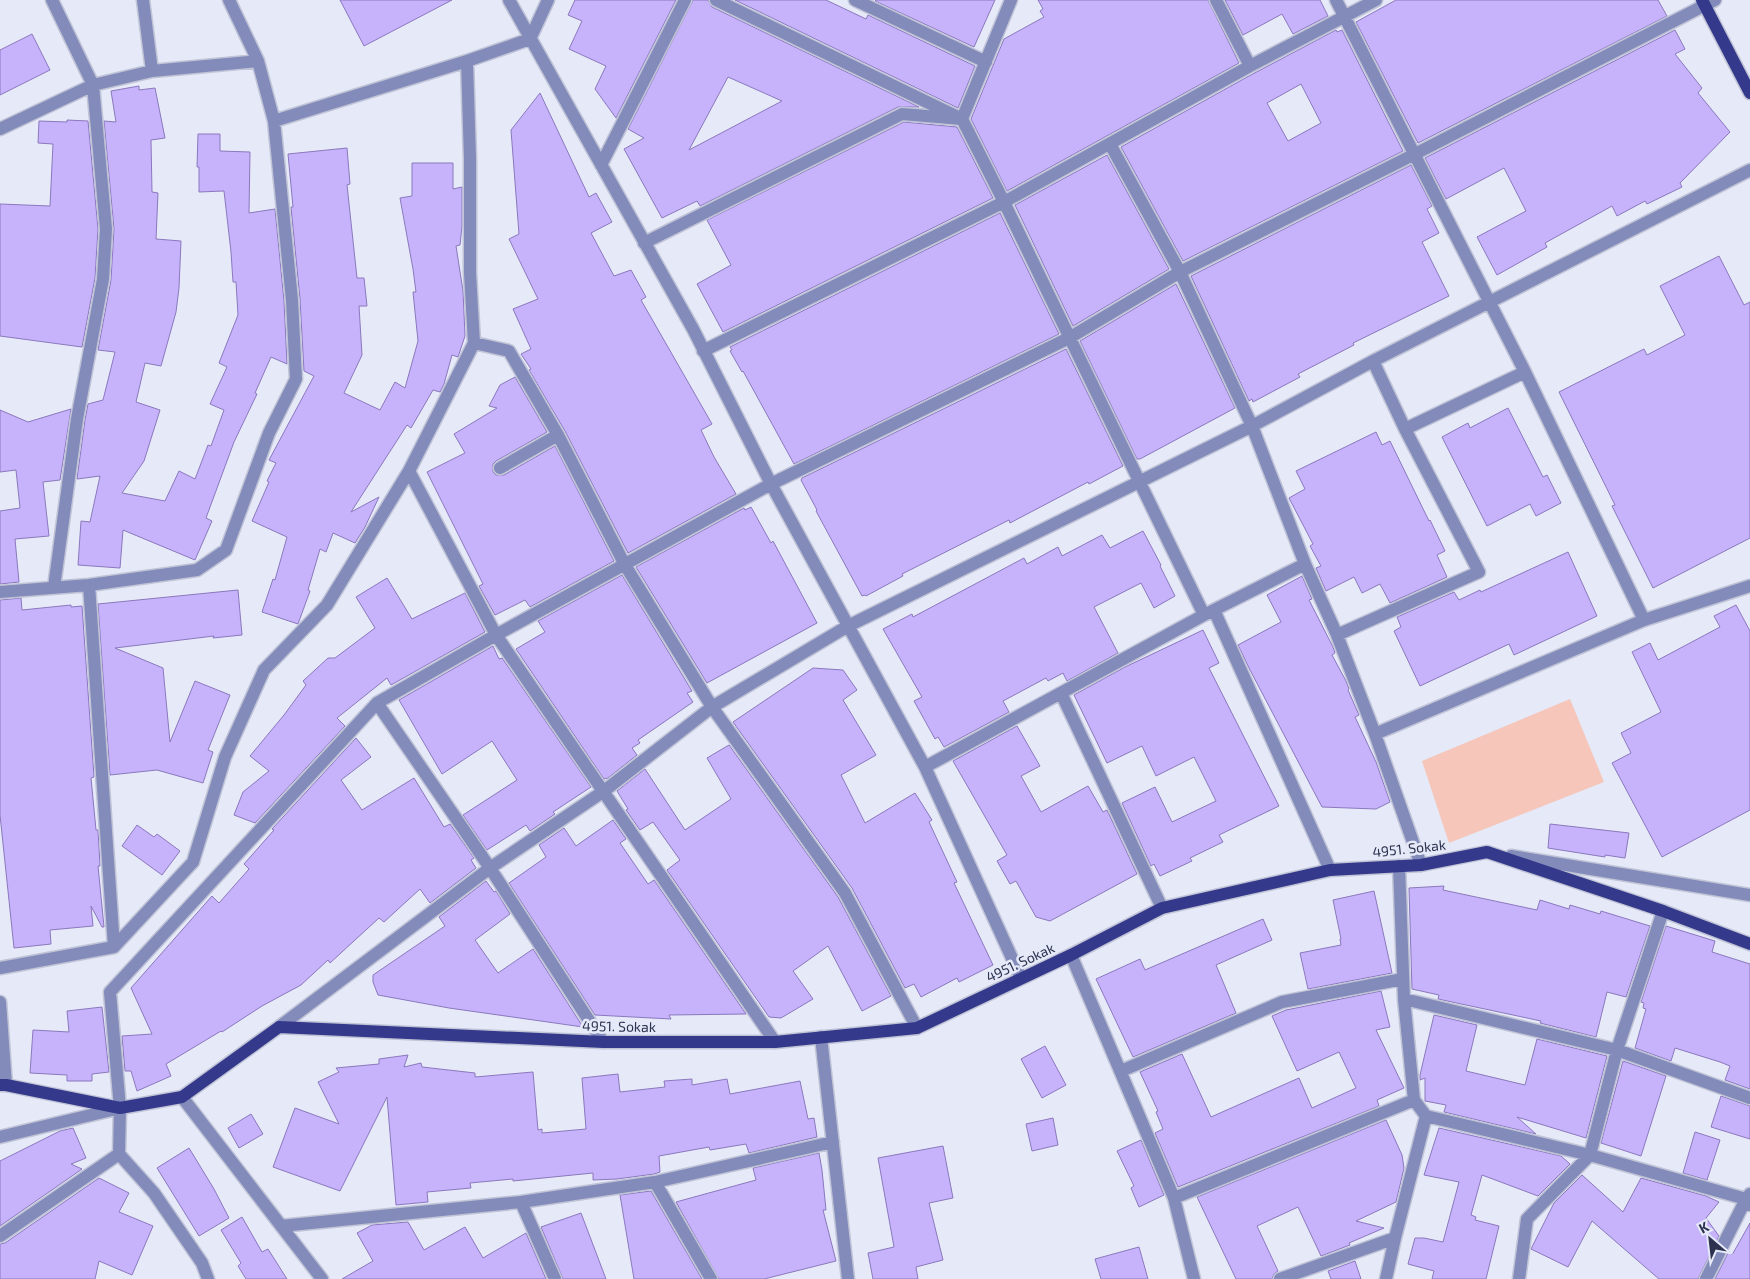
<svg xmlns="http://www.w3.org/2000/svg" width="1750" height="1279" font-family="'Exo 2',sans-serif">
	<style>
		.green { fill: #f5c6b9 }
		.building { fill: #c6b3fc; stroke: #8b78bd; fill-rule: evenodd }
		.lines { fill: none; stroke-linecap: round; stroke-linejoin: round }
		.minor-casing { stroke: #c0c4d6; stroke-width: 15 }
		.major-casing { stroke: #c0c4d6; stroke-width: 15 }
		.minor { stroke: #828bba; stroke-width: 12 }
		.major { stroke: #34398b; stroke-width: 12 }
		.labels { text-anchor: middle; dominant-baseline: central; stroke-width: 5; stroke-linejoin: round; paint-order: stroke }
		.street-label { font-size: 14px; fill: #2d324f; stroke: #e5e9f8 }
	</style>
	<rect width="100%" height="100%" fill="#e5e9f8"/>
	<path class="green" d="M1570,699L1604,782L1449,843L1422,761Z"/>
	<path class="building" d="M340,0H452L364,46Z
		M575,0H676L616,118L595,89L606,66L569,49L582,21L568,15Z
		M693,0H708L712,7L919,107H898L700,206L697,201L662,218L624,149L644,138L628,129ZM728,77L782,101L689,150Z
		M735,0H826L866,19L868,15L975,66L958,108Z
		M995,0L974,47L875,1L876,0Z
		M1038,0H1208L1239,63L1007,191L971,119L1004,39L1044,17L1040,11L1043,9Z
		M1225,0H1320L1328,16L1293,34L1282,14L1243,35Z
		M1396,0H1658L1667,16L1418,143L1356,22Z
		M1336,30L1337,32L1342,30L1403,151L1183,261L1121,147L1249,76ZM1301,84L1321,123L1288,141L1267,103Z
		M1675,30L1685,49L1675,54L1702,88L1698,93L1730,132L1680,183L1682,187L1647,204L1645,201L1617,216L1612,206L1545,243L1547,247L1497,275L1477,237L1526,211L1504,168L1446,199L1425,158Z
		M32,34L50,70L0,95V50Z
		M139,86V90L155,88L165,138L151,140L152,192L158,193L156,239L181,241L179,288L176,312L161,366L145,363L136,402L160,410L144,461L122,493L165,501L179,471L195,479L208,445L211,446L224,410L210,404L227,367L219,363L238,315L236,282H233L231,252L224,191L199,192V167H197L198,134H220V151L250,152L249,213L275,209L284,301L287,364L271,357L255,393L257,394L234,442L206,518L212,521L195,560L123,530L120,568L78,565L81,521L90,522L100,476L77,479L85,420L88,404L103,400L115,352L98,350L111,280L114,229L104,121L116,122L111,91Z
		M540,93L589,197L596,193L612,222L591,233L614,276L631,270L646,297L641,300L712,424L701,430L714,457L736,494L628,553L565,431L529,370L531,369L521,354L531,349L513,309L538,299L509,239L519,234L511,130Z
		M67,120L88,121L98,229L95,278L82,347L0,336V204L50,206L53,144L38,143L39,121L67,122Z
		M904,122L957,127L993,198L723,332L697,284L731,265L707,220Z
		M347,148L350,184L347,185L357,278H364L367,306H359L362,355L344,393L380,410L395,382L405,388L418,341L413,292H416L413,269L400,198L412,196V163H453V189L462,187V226L460,245L456,246L463,291L465,336L458,357L452,355L444,384L440,392L433,390L411,428L407,425L351,512L379,497L365,527L355,543L333,533L326,552L320,549L308,590L310,591L298,624L262,612L273,579L275,580L287,537L252,521L269,482L267,481L276,463L269,460L314,376L304,371L300,299L291,207H293L288,154Z
		M1107,155L1169,269L1073,326L1015,205Z
		M1411,165L1432,206L1427,209L1439,233L1422,242L1449,296L1353,343L1354,345L1298,374L1300,377L1253,402L1252,399L1249,401L1191,276Z
		M1000,213L1059,334L794,464L743,371L742,372L730,351L732,350L730,347Z
		M1719,256L1744,305L1750,302V538L1653,588L1612,506L1615,505L1559,392L1644,349L1647,355L1685,335L1660,286Z
		M1176,284L1235,408L1140,459H1137L1080,341Z
		M1066,349L1123,466L1089,484L1088,482L1010,523L1009,520L902,574L903,576L866,596L865,595L862,596L816,511L817,510L801,480L802,478Z
		M515,377L547,432L496,461L493,464V472L496,475H504L555,446L614,561L530,607L525,600L495,615L479,586L483,584L427,472L465,453L454,434L497,408L489,406L500,385Z
		M1508,408L1543,477L1547,475L1561,503L1536,516L1530,504L1487,526L1442,437L1468,423L1470,428Z
		M71,409L60,480L43,482L49,536L15,539L19,582L0,584V511L20,508L16,470L0,472V410L28,422Z
		M1376,432L1382,445L1390,441L1429,521L1430,520L1445,551L1437,555L1447,577L1390,603L1380,584L1362,593L1354,577L1326,591L1316,568L1321,566L1310,546L1313,544L1289,498L1305,489L1296,471Z
		M751,507L771,543L773,541L817,623L707,683L636,567L744,508L745,510Z
		M1143,531L1161,565L1160,566L1175,596L1154,608L1141,583L1094,607L1118,653L1067,681L1063,673L1048,681L1046,678L1003,701L1009,712L944,747L938,737L935,739L914,701L922,697L883,629L912,614L913,617L1024,558L1027,564L1058,547L1062,556L1102,535L1110,548Z
		M1568,552L1597,616L1514,655L1509,644L1420,686L1394,631L1401,627L1397,617L1454,592L1459,600L1480,590L1481,592Z
		M622,575L692,691L687,693L693,702L638,740L640,743L632,748L637,755L608,778L604,779L516,649L545,632L538,621Z
		M1302,576L1312,599L1309,600L1333,647L1335,653L1332,655L1346,681L1349,689L1348,690L1359,715L1355,717L1376,762L1390,802L1376,809L1322,807L1250,670L1238,645L1281,622L1267,595Z
		M387,578L412,619L465,593L485,632L391,685L387,678L337,718L345,726L255,823L234,815L243,792L269,771L250,756L284,715L306,685L303,681L328,658H335L375,628L356,597Z
		M238,590L242,635L213,638L214,636L115,648L163,668L170,742L195,681L230,695L208,750L213,752L203,783L157,770L110,775L98,604Z
		M21,598L22,610L71,605V607L82,606L94,777L91,778L96,830H98L100,866H98L104,927H102L91,906L93,926L50,930L51,944L14,948L0,815V600Z
		M1736,605L1750,631V810L1662,857L1612,763L1631,753L1621,733L1661,712L1632,652L1650,643L1658,660L1720,627L1714,616Z
		M1203,630L1219,663L1209,668L1279,806L1219,835L1223,842L1190,858L1192,861L1160,876L1154,864L1151,866L1122,803L1155,787L1172,822L1216,801L1194,757L1156,776L1142,746L1107,763L1074,695L1125,667Z
		M493,646L499,659L502,658L591,787L553,812L555,814L530,831L526,825L487,850L463,815L517,780L492,741L442,774L399,700Z
		M813,668L843,670L857,690L843,700L876,755L841,775L865,823L915,793L932,820L929,822L957,882L954,883L993,965L959,982L957,978L921,997L914,984L905,988L852,888L733,722Z
		M1017,726L1040,766L1021,776L1041,812L1088,786L1103,812L1107,810L1137,874L1050,921L1036,917L1016,881L1010,884L997,861L1007,855L953,761Z
		M356,738L371,757L341,780L362,810L414,778L444,827L450,824L474,858L471,860L476,868L430,903L420,889L384,922L379,918L330,963L328,960L301,985L262,1006L222,1032L221,1031L166,1064L171,1076L137,1091L131,1071H125L122,1036L152,1034L131,988L212,896L219,903L249,869L244,864L274,830L272,829Z
		M729,745L838,897L891,996L862,1011L828,946L793,971L813,999L781,1018L769,1017L667,870L680,860L653,822L640,830L626,810L628,809L617,791L645,769L685,830L731,799L707,758Z
		M613,820L626,839L620,843L648,884L654,880L746,1014L669,1015L671,1019L595,1015L509,883L546,857L539,845L564,828L576,846Z
		M1550,824L1629,833L1625,858L1605,855V857L1548,848Z
		M137,825L154,837L157,834L180,851L162,875L122,846Z
		M486,881L494,892L496,891L510,914L475,940L498,973L533,949L583,1027L449,1008L378,995L373,982V975L445,926L439,917Z
		M1444,886L1443,890L1537,910L1540,900L1569,909L1570,905L1600,914L1601,911L1650,926L1626,997L1607,992L1596,1037L1540,1023L1541,1021L1438,999L1439,995L1412,989L1409,888Z
		M1374,891L1392,973L1308,989L1300,953L1341,945L1340,939H1341L1333,900Z
		M1263,919L1272,940L1216,965L1236,1013L1133,1057L1096,979L1140,959L1145,970Z
		M1666,926L1715,941L1712,952L1750,964V1089L1725,1080L1730,1066L1720,1062L1675,1048L1671,1061L1635,1048L1646,1009L1643,1008L1644,1003L1641,1002Z
		M1381,991L1390,1027L1376,1030L1404,1088L1377,1100L1379,1106L1178,1187L1155,1133L1163,1129L1156,1112L1158,1111L1140,1072L1182,1054L1211,1117L1299,1078L1312,1108L1356,1088L1339,1052L1297,1071L1272,1016L1286,1010Z
		M102,1007L109,1072L92,1074V1081H67V1075L30,1073L33,1030L69,1032L67,1011Z
		M1434,1015L1477,1025L1466,1071L1525,1085L1537,1039L1607,1056L1586,1138L1517,1117L1536,1134L1444,1112L1446,1105L1425,1101V1078L1420,1080V1075Z
		M1045,1046L1066,1085L1042,1098L1021,1059Z
		M408,1055L404,1067L421,1063L422,1067L475,1073V1077L533,1072L538,1130L542,1129V1133L586,1129L582,1078L618,1074L620,1092L665,1087L664,1081L692,1079V1085L727,1079L730,1094L800,1081L808,1119L814,1118L817,1137L749,1153L746,1144L710,1150L709,1147L659,1156L660,1172L654,1174L617,1179L593,1180V1173L513,1181V1179L470,1183L471,1188L427,1192L428,1202L396,1205L387,1097L340,1191L273,1167L295,1108L339,1124L318,1082L339,1072L336,1068L379,1064V1059Z
		M1623,1061L1666,1076L1641,1156L1601,1143Z
		M1721,1096L1750,1106V1139L1711,1127Z
		M251,1114L263,1134L239,1148L228,1128Z
		M1053,1118L1058,1145L1032,1151L1026,1124Z
		M1386,1120L1402,1155L1404,1168L1396,1202L1356,1221L1384,1228L1349,1243L1350,1245L1321,1256L1298,1207L1257,1226L1278,1271L1274,1274L1272,1279H1236L1197,1197Z
		M73,1128L86,1158L71,1164L82,1169L0,1226V1161L60,1131Z
		M1439,1128L1561,1156L1570,1164L1538,1196L1482,1175L1471,1215L1476,1217L1475,1220L1499,1226L1486,1279H1432L1434,1271L1408,1264L1415,1238H1424L1443,1242L1459,1182L1424,1175Z
		M1695,1132L1720,1140L1707,1180L1683,1173Z
		M1141,1140L1164,1195L1139,1207L1131,1188L1134,1186L1117,1151Z
		M943,1146L953,1198L929,1203L943,1260L916,1267L918,1279H873L868,1253L894,1247L878,1158Z
		M189,1148L214,1189L229,1218L199,1236L157,1168Z
		M819,1153L822,1170L826,1210H823L836,1261L764,1279H719L676,1202L756,1180L753,1168Z
		M1582,1175L1623,1212L1641,1178L1706,1196L1719,1202L1706,1218L1719,1236L1698,1279H1659L1592,1221L1568,1267L1531,1249L1554,1203Z
		M99,1178L129,1193L119,1212L153,1226L132,1275L99,1261L95,1279H0V1244L5,1243Z
		M651,1191L702,1279H634L620,1195Z
		M581,1213L606,1279H563L541,1227Z
		M242,1217L262,1252L268,1249L287,1279H246L238,1266L241,1263L221,1230Z
		M408,1222L424,1250L465,1227L483,1258L526,1233L546,1279H342L373,1261L357,1233L372,1225Z
		M1750,1223V1279H1715L1729,1251L1732,1255Z
		M1139,1247L1148,1279H1101L1095,1259Z
		M1355,1261L1361,1279H1331L1328,1271Z"/>
	<g class="lines">
		<g class="minor-casing">
			<path id="minor" d="M52,0L93,85L152,71L258,61
				M143,0L152,71
				M716,0L962,119L1004,202L1204,615
				M855,0L986,62
				M1216,0L1250,66
				M1336,0L1525,372L1644,620
				M274,121L467,61
				M0,129L93,85L106,229L103,279L77,419L54,587
				M601,165L685,0
				M644,243L902,114L962,119L1011,0
				M474,343L509,351L558,435
				M703,351L1004,202L1250,66L1376,0
				M1373,361L1405,429L1525,372
				M500,468L558,435L625,565L712,707L845,893L917,1028
				M409,471L496,635L775,1042
				M1305,564L1337,635L1375,734L1421,865
				M89,585L114,947
				M0,592L89,585L197,570L226,550L269,433L296,379L292,300L274,121L258,61L229,0
				M1214,610L1330,870
				M1337,635L1479,572L1405,429
				M1061,693L1162,908
				M377,703L490,868L603,1042
				M1375,734L1644,620L1750,586
				M925,767L1204,615L1305,564L1252,426L1180,272L1110,144
				M1511,856L1750,895
				M1399,866L1404,999L1414,1100L1426,1116L1590,1155L1746,1199L1750,1205
				M1071,955L1174,1198L1194,1279
				M0,968L114,947L193,862L225,757L264,670L327,605L409,471L474,343L470,273V159L467,61L530,39L548,0
				M1021,978L925,767L771,484L1069,338L1180,272L1415,154L1715,0
				M1404,999L1617,1050L1750,1098
				M0,1002L6,1085
				M279,1027L490,868L604,791L712,707L848,626L1252,426L1373,361L1750,170
				M821,1037L848,1279
				M1121,1071L1282,1002L1403,979
				M182,1097L322,1279
				M0,1137L120,1108
				M119,1154L154,1193L202,1263L208,1279
				M655,1182L711,1279
				M1174,1198L1414,1100
				M281,1226L521,1202
				M0,1236L119,1154L120,1108L110,992L377,703L496,635L771,484L693,329L509,0
				M555,1279L521,1202L655,1182L833,1142
				M1280,1279L1395,1238L1426,1116
				M1386,1279L1395,1238
				M1519,1279L1527,1219L1590,1155L1617,1050L1663,911
				M1706,1279L1746,1199L1750,1194"/>
		</g>
		<g class="major-casing">
			<path id="major" d="M1702,0L1750,93
				M0,1085H6L120,1108L182,1097L279,1027L603,1042H775L917,1028L1071,955L1162,908L1330,870L1421,865L1487,852L1663,911L1750,944"/>
		</g>
		<use href="#minor" class="minor"/>
		<use href="#major" class="major"/>
	</g>
	<g class="labels">
		<g class="street-label">
			<text transform="translate(1409 848) rotate(-6)">4951. Sokak</text>
			<text transform="translate(1020 962) rotate(-25)">4951. Sokak</text>
			<text transform="translate(619 1026) rotate(1)">4951. Sokak</text>
		</g>
	</g>
	<g transform="translate(1710 1239) rotate(332)" stroke="#e5e9f8" stroke-width="4" paint-order="stroke">
	<path d="M0-4L9 19L0 12L-9 19Z" fill="#2d324f"/>
	<text y="-8" font-size="14" font-weight="bold" text-anchor="middle" fill="#2d324f">K</text>
	</g>
</svg>
